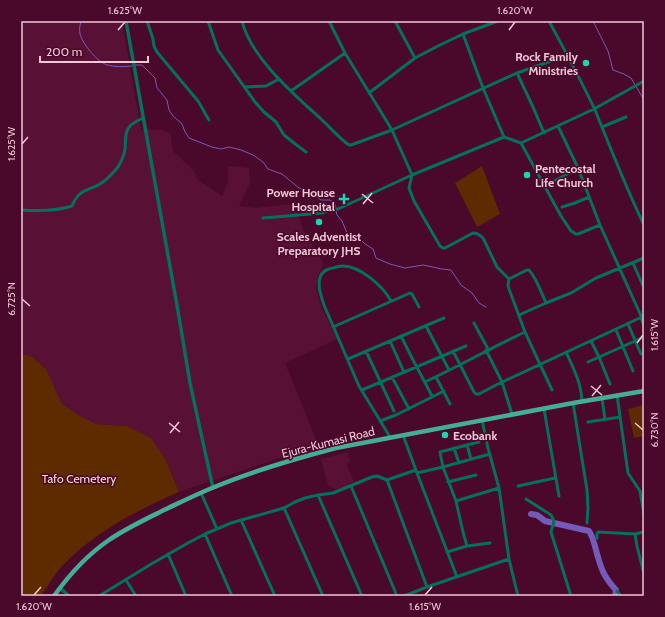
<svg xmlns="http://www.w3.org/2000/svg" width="665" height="617" font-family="Cabin,sans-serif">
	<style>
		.built { fill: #591035 }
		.green { fill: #5e2b00 }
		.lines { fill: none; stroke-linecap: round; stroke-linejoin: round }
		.stream { stroke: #765aba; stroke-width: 1 }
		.river { stroke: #765aba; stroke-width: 6 }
		.minor { stroke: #03715d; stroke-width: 3 }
		.tertiary { stroke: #03715d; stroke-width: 3.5 }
		.primary { stroke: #44ae94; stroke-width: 4.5 }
		.ticks { fill: none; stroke: #f0c7d5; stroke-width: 1.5 }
		.poi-dot { fill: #1cd5b1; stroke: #4a082b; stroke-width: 1.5 }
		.labels { text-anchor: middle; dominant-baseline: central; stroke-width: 3; stroke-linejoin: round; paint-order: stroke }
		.poi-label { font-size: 12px; font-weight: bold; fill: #f0c7d5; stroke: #4a082b; text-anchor: end }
		.street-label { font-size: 12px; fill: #f0c7d5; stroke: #4a082b }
		.park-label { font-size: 12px; fill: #f6ddcd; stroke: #4a082b }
		.neatline { fill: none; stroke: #f0c7d5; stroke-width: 1.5 }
		.ticks-label { font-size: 10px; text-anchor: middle; fill: #f0c7d5 }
	</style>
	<rect width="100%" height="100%" fill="#4a082b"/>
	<path class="built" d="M21,21H122L141,130H162L170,133L173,151L193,170L198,180L222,196L228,182V166L249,168L250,183L239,206L256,208L290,204L296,209L304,232L324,264L318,275L316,288L320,304L337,339L285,363L318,444L292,454L179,492L166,460L127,426L96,424L80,416L62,404L46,369L31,356L21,354Z
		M348,452L350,462L347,464L349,471H350L354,482L342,488L334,489L328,485L321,459Z"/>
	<path class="green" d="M482,166L500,214L477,227L455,183Z
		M21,354L31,356L46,369L62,404L80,416L96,424L127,426L151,438L166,460L179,492C136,511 96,531 62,566C54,575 48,586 41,596H21Z
		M644,405V436L634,438L628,409Z"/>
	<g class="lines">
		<path class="stream" d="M81,21C80,25 79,29 80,34C82,43 97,62 107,65C114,67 124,67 132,66
			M593,21L608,51L613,70L624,74L631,78L644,100
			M135,65H142L155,78L157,88L167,100L169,110L173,116L182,124L185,132L189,138L212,147L221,149L229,147L241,150L253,155L263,162L268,169L282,174L299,188L308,191L321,200H330L335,204L336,208
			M336,211L337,215L342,221L346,231L350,235L358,237L365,244L373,249L376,258L390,264L405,268L423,265L442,269L451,270L461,285L472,293L479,303L486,307"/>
		<path class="river" d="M531,514L537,515L545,521L589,531C594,538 595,548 598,557C602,572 606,579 616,590L615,596"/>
		<path class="minor" d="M147,21L153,39L154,46L157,52L198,101C202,107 205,114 209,120
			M208,21L218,50L255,102L264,112L276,122L284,135L294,143L306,152
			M242,21C251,58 295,95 322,120C331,128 339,138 349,145H351L392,130L517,73L568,55
			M329,21L345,53L392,130L412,175L409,188L414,201L440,246L443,248H445L473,233C477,233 480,235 483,238L497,267L509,279L508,285L509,289L525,332L552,390
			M395,21L415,58
			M549,21C565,51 581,80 595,110C611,149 626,188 644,225
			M463,34L483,88L504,137
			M517,73L533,107L544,133
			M245,87L266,86L279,79
			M291,91L345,53
			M369,93L415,58L438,46L463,34L498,21
			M558,126L578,168L600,225L642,318
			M602,127L626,117
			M521,143L561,216L571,231L576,234H578L600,225
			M545,186L573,171
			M562,207L575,203L589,197
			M21,210C36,211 57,211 72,206C79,189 86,192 100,184C107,180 113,173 118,167C121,162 124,156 125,149C126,142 124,132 130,126C134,122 139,120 143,118
			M263,218L322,213L332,209H338L412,175L504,137L521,143L594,109L644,81
			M633,263L644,288
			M509,279L527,270H529C537,279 541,292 546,303
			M519,315L546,303L571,293L596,278L644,258
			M641,318L644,326
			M474,323L488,349
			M628,324L641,354
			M426,326L449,370
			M333,327L410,293L412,294L419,307
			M616,330L633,371
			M401,336L411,356L432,396
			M390,341L404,372
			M591,341L599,357L610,384
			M486,350L502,382L512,414
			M366,351L394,411
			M453,351L474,392L476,394H479L498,384L644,316
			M566,352C574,369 581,383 582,401
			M348,359L444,318
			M588,362L644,337
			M392,377L409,409
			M436,377L450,404
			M425,382C459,366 491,348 525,332
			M362,390L466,346
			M617,395L628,473L640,491L644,515
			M602,398L605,420
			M573,403L587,490L588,508L587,523
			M544,409L559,496
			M482,420L488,448L499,488L509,559L518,596
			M380,421L396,415L444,391
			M588,422L620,417
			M403,435L417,473L457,577
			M390,437L359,386L324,305C319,291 313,271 333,268C336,267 340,266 343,266C360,266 383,286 391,301
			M467,445L440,452L443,467L490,454
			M454,448L459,463
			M471,459L467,445L479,442
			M417,473L443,467L456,501L499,488
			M387,480L427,587
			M448,482L476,475
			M351,486L397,596
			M518,486L555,478
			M201,493L217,529
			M318,495L362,596
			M526,499L551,515C556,523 553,523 551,532L571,596
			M456,501L463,532L467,546
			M284,508L323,596
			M241,520L275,596
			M205,534L232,596
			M635,534L637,546L644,574
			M597,538V534L598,532L635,534L644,532
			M447,552L467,546L490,543
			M168,554L186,596
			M126,580L136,596
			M617,591L621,596
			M99,596L153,563L188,543L205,534L231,523L284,508L295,502L305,498L318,495L333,493L372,477L377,476L387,480L416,470
			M404,596L427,587L509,559"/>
		<path class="tertiary" d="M126,21L178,311L190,383L213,488
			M60,588L69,596"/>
		<path class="primary" d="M54,596C69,575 87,555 109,540C125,529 144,520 162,511C179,503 195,495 212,488C252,471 294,459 336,448L573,403L644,391"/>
	</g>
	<path class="ticks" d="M118,30L125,22M509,30L515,22M22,144L28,137M362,194L373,203M363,204L372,193M22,299L30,306M637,343L643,335M591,386L602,395M592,396L601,385M169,423L180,432M635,423L643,430M170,433L179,422M34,595L41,587M425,595L432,587"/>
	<g class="poi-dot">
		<circle cx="586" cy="63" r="4"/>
		<circle cx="527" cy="175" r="4"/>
		<path d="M342 193h4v4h4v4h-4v4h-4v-4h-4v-4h4z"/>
		<circle cx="319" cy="222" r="4"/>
		<circle cx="445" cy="435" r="4"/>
	</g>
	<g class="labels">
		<g class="poi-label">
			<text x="578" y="56">Rock Family<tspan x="578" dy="14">Ministries</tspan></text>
			<text x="535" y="168" text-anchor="start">Pentecostal<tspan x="535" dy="14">Life Church</tspan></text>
			<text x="335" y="192">Power House<tspan x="335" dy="14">Hospital</tspan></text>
			<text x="319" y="236" text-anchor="middle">Scales Adventist<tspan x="319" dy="14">Preparatory JHS</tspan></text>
			<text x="453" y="435" text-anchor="start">Ecobank</text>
		</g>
		<g class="street-label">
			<text transform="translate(328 442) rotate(-14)">Ejura-Kumasi Road</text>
		</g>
		<g class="park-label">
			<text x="79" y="478">Tafo Cemetery</text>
		</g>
	</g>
	<rect width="665" height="617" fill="none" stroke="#4a082b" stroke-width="44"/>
	<path d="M40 56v6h108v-6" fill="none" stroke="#f0c7d5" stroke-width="2"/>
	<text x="46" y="56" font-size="12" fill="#f0c7d5" stroke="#4a082b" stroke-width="3" paint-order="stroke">200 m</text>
	<rect x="22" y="22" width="621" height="573" class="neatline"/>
	<g class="ticks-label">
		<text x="125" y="14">1.625°W</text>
		<text x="515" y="14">1.620°W</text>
		<text transform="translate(11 144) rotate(-90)" y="4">1.625°W</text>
		<text transform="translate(11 299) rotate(-90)" y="4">6.725°N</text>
		<text transform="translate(654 335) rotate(-90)" y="4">1.615°W</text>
		<text transform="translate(654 430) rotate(-90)" y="4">6.730°N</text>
		<text x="34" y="610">1.620°W</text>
		<text x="425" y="610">1.615°W</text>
	</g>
</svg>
